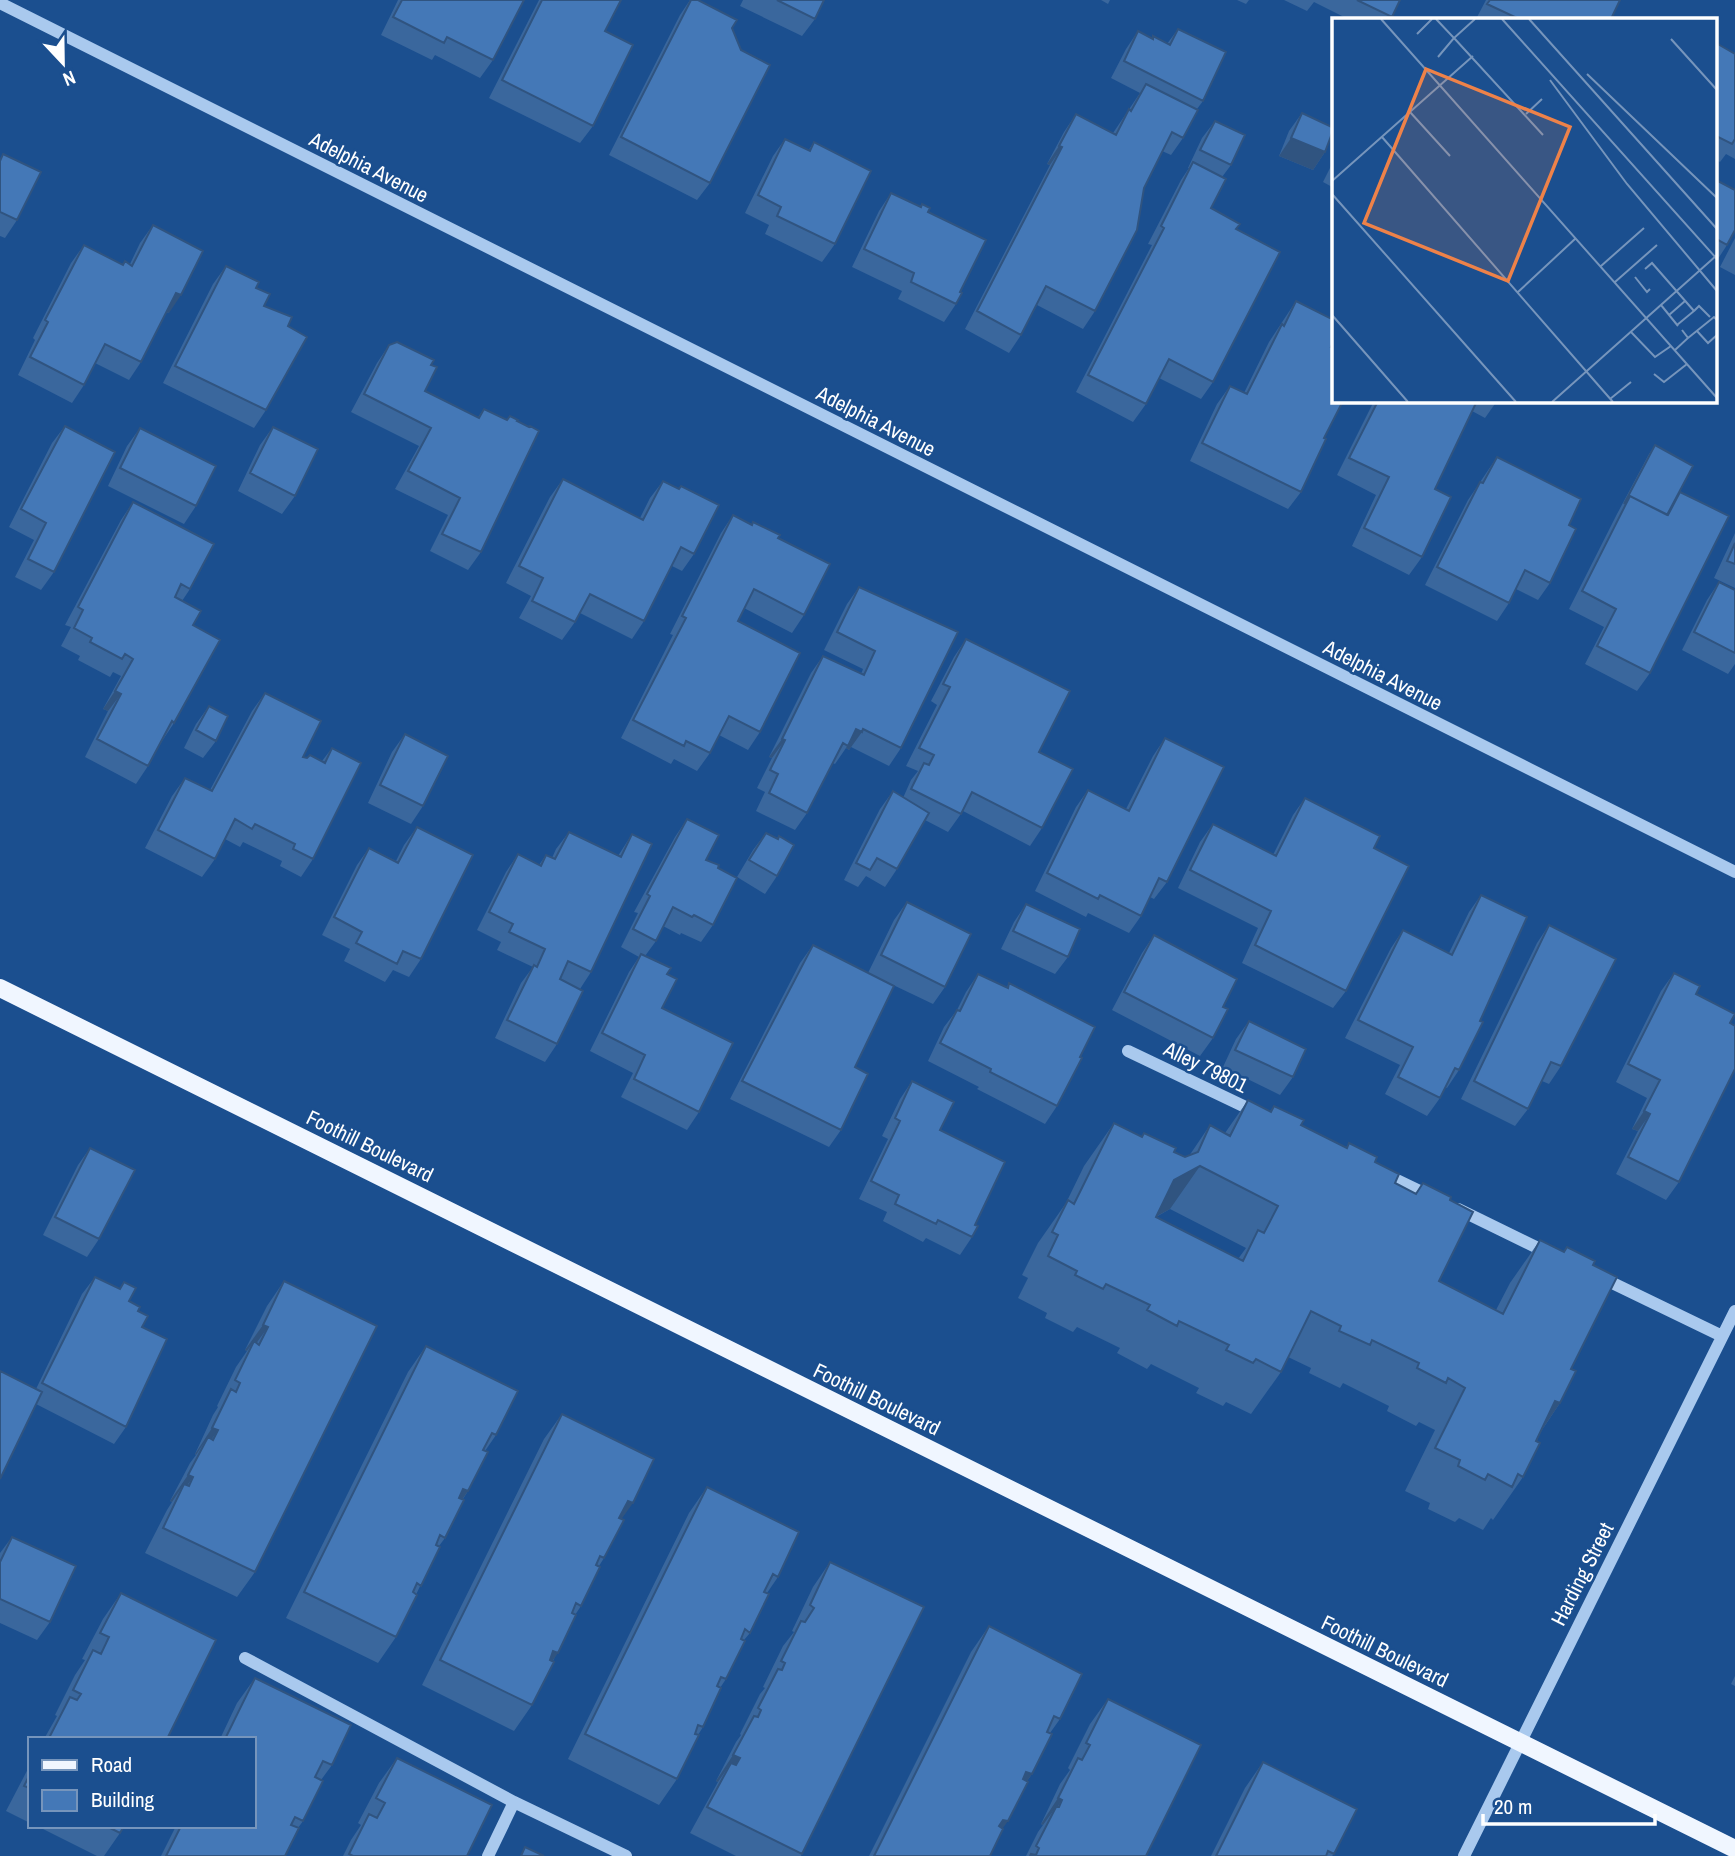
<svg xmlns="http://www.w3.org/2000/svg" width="1735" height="1856" font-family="'Archivo Narrow',sans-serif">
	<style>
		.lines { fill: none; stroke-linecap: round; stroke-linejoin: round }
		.minor { stroke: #a9c9ee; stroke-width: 12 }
		.major { stroke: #f0f6ff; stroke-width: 18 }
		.wall { fill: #3a679d; fill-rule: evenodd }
		.shaded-wall { fill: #305480 }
		.building { fill: #4478b7; stroke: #305480; stroke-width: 2; fill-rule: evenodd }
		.labels { text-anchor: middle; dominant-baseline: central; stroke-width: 5; stroke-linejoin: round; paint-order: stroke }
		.street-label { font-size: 21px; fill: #fff; stroke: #1b4f8f }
		.inset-road { fill: none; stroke: #7695bc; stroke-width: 2 }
		.view { fill: #ee8249; fill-opacity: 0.15; stroke: #ee8249; stroke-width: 3.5 }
		.inset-edge { fill: none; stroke: #fff; stroke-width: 3.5 }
	</style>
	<rect width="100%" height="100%" fill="#1b4f8f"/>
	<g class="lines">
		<path class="minor" d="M0,3L1735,872
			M1128,1051L1258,1113
			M1382,1173L1432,1197
			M1458,1209L1548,1253
			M1600,1277L1722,1336
			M245,1658L514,1802L626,1856
			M488,1856L514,1802
			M1464,1856L1735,1311"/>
		<path class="major" d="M0,988L1735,1849"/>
	</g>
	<path class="wall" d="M398,0H524L493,60L480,78L435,55L432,60L381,35Z
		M539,0H621L605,31L593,126L580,143L489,98Z
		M690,0L732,28L710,183L697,200L609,155L680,15Z
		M743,0H824L815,19L802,36L740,6Z
		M1101,0H1110L1108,4Z
		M1237,0H1249L1246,4Z
		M1284,0H1400L1390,19H1348L1314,2L1307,11Z
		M1486,0H1620L1611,19H1476Z
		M1178,29L1203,101L1197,109L1183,138L1171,155L1162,151L1144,188L1095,311L1083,329L1037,305L1021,335L1009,353L965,329L1050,165L1047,164L1064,132L1076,114L1113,133L1140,93L1111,78L1126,49L1138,31L1152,38L1153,36L1167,44Z
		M1716,43L1735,54V159L1726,154L1720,162L1716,160Z
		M1302,113L1325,152L1313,170L1279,156L1289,131Z
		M1215,121L1231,165L1222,177L1211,208L1236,229L1213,382L1201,399L1159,378L1146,404L1133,422L1076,392L1152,245L1148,244L1181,180L1189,168H1188L1202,138Z
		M785,139L808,151L814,142L835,244L822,262L765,234L769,225L745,213L773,156Z
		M3,154L17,220L5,238L0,236V159Z
		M1334,160V188L1323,182Z
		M1716,180L1727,245L1716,262Z
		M891,193L920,207L922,204L928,212L960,292L956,304L944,322L898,299L902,291L852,267L879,211Z
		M153,225L169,313L166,312L141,362L129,380L95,363L84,385L72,403L18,375L35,340L33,338L71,263L84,245L122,265L125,261L130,264L140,243Z
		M1735,238V275L1720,267Z
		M226,266L256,288L264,306L288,326L266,410L254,428L163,383L213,284Z
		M1296,301L1331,347L1324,438L1301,492L1288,509L1190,461L1217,404L1230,386L1244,393L1269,342Z
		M389,345L431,365L425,391L478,417L484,409L481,552L468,570L430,551L448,515L395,489L419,446L351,412L377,363Z
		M1374,401H1497L1485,418L1472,411L1435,489L1422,557L1409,575L1352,546L1376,495L1337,475Z
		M65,426L54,572L41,590L15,577L34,540L9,527L52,443Z
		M273,427L295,496L282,514L238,491L260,445Z
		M140,428L196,506L184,524L108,486L127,446Z
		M1655,445L1677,496L1650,673L1637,691L1585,664L1604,627L1569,609L1617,514L1649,454Z
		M1497,457L1569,525L1550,583L1538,600L1516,589L1509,603L1497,621L1425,585L1468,500Z
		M563,479L640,518L650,498L663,481L679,489L681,486L694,554L682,571L672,566L644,621L632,639L580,613L575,622L562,640L519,618L531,596L506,583L550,497Z
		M133,502L190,589L182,601L193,625L174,723L162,741L148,766L136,784L85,757L108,711L103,709L121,676L113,672L110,677L78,660L80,656L61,646L71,627L65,625L121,520Z
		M733,515L778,538L804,615L792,633L744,608L738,621L760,732L748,750L719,735L710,753L697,771L674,759L671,764L621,738L673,635L670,634L721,533Z
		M1735,533V588L1714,578Z
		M1719,582L1735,590V664L1728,674L1682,650L1707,600Z
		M859,587L901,748L889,766L851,747L849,750L846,748L835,764L833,763L807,813L795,830L756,811L765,792L757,788L772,758L769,757L811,673L823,656L861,674L863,669L824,650L847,604Z
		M966,639L1039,752L1042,828L1030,846L963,811L948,832L925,820L897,869L885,887L866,876L858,887L844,880L880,809L893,791L903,798L911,780L918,771L906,766L937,705L931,701L954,657Z
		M265,693L303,757L322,761L332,748L313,859L301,877L280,866L282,861L243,842L240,847L225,839L215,859L202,877L145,848L172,796L185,778L210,790L252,711Z
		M209,706L216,741L203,758L184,748L196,724Z
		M405,734L423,806L411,824L368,803L392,752Z
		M1165,738L1167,882L1154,899L1150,897L1141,916L1129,933L1088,913L1086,917L1035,891L1076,807L1088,790L1126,809L1153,756Z
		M1305,798L1374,848L1346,991L1333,1008L1242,963L1258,928L1178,888L1200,842L1213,824L1273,855L1293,815Z
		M687,819L706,860L718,868L713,925L701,942L681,933L680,935L663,926L656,941L645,956L667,974L662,1008L699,1112L687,1130L621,1097L633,1073L590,1051L629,972L639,957L621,947L638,913L634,912L675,837Z
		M417,827L421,959L409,977L393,970L385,982L344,961L350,949L322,935L357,865L369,848L396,861L404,845Z
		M569,832L618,856L632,834L591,972L580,989L557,1044L545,1062L495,1038L521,983L533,967L497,950L501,942L477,930L506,872L518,854L539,865L546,855L552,858L556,849Z
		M766,833L777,876L765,894L737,877L753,850Z
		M1481,895L1480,1021L1459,1070L1447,1088L1445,1087L1440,1098L1427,1116L1385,1094L1400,1065L1345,1038L1391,948L1403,930L1449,953L1469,912Z
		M907,902L945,987L933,1004L868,973L894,920Z
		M1026,904L1068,957L1055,974L1001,949L1014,922Z
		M1549,925L1561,1066L1549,1084L1542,1081L1528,1109L1515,1126L1461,1099L1537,943Z
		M1154,935L1213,1038L1200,1056L1112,1010L1142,953Z
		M813,945L855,1067L841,1130L829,1147L730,1099L800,963Z
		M1674,973L1696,994L1730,1023L1679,1182L1666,1200L1616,1174L1638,1131L1632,1129L1647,1098L1616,1082L1661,991Z
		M978,974L1007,987L1009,983L1080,1057L1057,1106L1045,1124L977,1089L979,1087L928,1061L944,1027L957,1010L966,992Z
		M1249,1021L1293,1077L1280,1095L1223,1067L1236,1039Z
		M912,1081L940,1130L975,1225L972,1237L960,1255L926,1238L923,1242L883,1221L887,1212L859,1199L888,1139L882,1136L900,1099Z
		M1248,1100L1270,1111L1274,1106L1301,1125L1346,1148L1349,1143L1375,1162L1395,1183L1415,1194L1423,1183L1450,1200L1439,1281L1496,1310L1510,1283L1540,1240L1563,1252L1567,1247L1593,1265L1571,1369L1560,1403L1540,1433L1523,1477L1493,1520L1491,1518L1483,1530L1459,1518L1455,1522L1428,1509L1430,1503L1405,1491L1435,1430L1419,1422L1416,1426L1387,1411L1389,1406L1343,1383L1340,1388L1309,1373L1311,1368L1288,1357L1281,1372L1251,1414L1226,1402L1223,1406L1196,1393L1199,1388L1151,1364L1147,1369L1117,1353L1120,1348L1077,1327L1073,1332L1045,1318L1047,1313L1018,1298L1028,1278L1022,1275L1038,1243L1066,1203L1084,1166L1114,1123L1141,1137L1144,1133L1174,1152L1185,1157L1189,1156L1210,1125L1225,1133ZM1170,1209L1246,1248L1238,1259L1156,1217Z
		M90,1148L99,1239L87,1257L43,1235L78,1165Z
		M95,1277L129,1301L138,1311L142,1327L126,1427L114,1444L36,1404V1389L82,1294Z
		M284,1281L255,1572L237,1597L145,1553L167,1510L172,1502L170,1501L190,1463L196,1455L195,1454L213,1415L218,1407L217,1406L236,1367L247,1351L245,1350L267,1306Z
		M426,1346L496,1435L485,1451L468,1491L463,1499L445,1538L439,1546L396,1637L378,1663L286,1618L408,1372Z
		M562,1414L622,1519L604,1558L599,1566L581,1606L575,1615L532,1705L514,1731L422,1685L544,1439Z
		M707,1487L778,1577L767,1593L750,1633L744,1640L726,1679L720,1688L703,1727L698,1735L677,1779L659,1805L568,1759L689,1513Z
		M12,1537L50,1622L37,1640L0,1623V1553Z
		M830,1562L924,1607L801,1856H736L690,1833L718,1782L716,1781L736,1742L741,1735L740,1734L760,1694L765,1688L763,1687L783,1646L794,1632L792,1631L813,1587Z
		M121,1593L167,1739H44L57,1716L55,1715L75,1675L85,1660L82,1659L103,1619Z
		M989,1626L1060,1719L1050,1733L1032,1774L1027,1781L1002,1828L990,1856H869L971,1652Z
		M1735,1676V1686L1731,1684Z
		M255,1678L332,1765L321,1780L303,1821L298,1828L285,1856H161L176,1826H254V1739H220L237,1703Z
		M1108,1699L1146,1856H1026L1038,1832L1043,1825L1041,1824L1060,1784L1070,1770L1068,1768L1090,1724Z
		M397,1758L467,1856H343L351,1840L361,1825L358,1823L379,1783Z
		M1263,1762L1334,1854L1332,1856H1211L1245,1788Z
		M30,1765V1823L6,1811Z
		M37,1826H124L120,1833L104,1856H97Z"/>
	<path class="shaded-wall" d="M1291,138L1325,152L1313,170L1279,156Z
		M1059,146L1062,147L1050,165L1047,164Z
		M176,293L181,295L169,313L164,311Z
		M115,691L121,694L108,711L103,709Z
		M856,729L862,732L849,750L846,748Z
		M782,739L785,740L772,758L769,757Z
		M1644,1111L1650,1114L1638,1131L1632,1129Z
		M1200,1166L1170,1209L1144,1223L1174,1180Z
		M263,1325L268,1327L250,1352L254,1341L247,1351L245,1350Z
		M1555,1401L1560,1403L1531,1446Z
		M212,1428L218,1430L200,1456L208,1437L196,1455L195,1454Z
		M188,1475L193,1477L175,1503L184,1484L172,1502L170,1501Z
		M463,1489L468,1491L451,1516Z
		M628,1501L633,1503L615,1528L610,1526Z
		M553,1651L558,1653L540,1679Z
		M733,1755L740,1758L722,1784L731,1763L718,1782L716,1781Z
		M1026,1772L1032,1774L1014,1800Z
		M1058,1798L1062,1800L1051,1816L1056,1807L1043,1825L1041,1824Z
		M1003,1820L1008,1821L990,1846L985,1845Z"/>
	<path class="building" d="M402,0H524L493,60L447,37L444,43L393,17Z
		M542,0H621L605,31L633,45L593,126L502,80Z
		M691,0H698L737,20L732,28L741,50L770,65L710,183L621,137Z
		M777,0H824L815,19Z
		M1357,0H1400L1392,17Z
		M1490,0H1620L1611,19H1519L1487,4Z
		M1178,29L1226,52L1203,101L1124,61L1138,31L1153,39V36L1170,45Z
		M1716,43L1735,54V139L1732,144L1716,136Z
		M1146,84L1198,110L1183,138L1172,132L1144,188L1137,230L1095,311L1046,286L1021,335L977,311L1062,147L1059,146L1076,114L1116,135L1129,109L1131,111Z
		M1302,113L1334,128L1325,152L1291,138Z
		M1215,121L1245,135L1231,165L1200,150Z
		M785,139L810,151L814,142L871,171L835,244L777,216L781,207L758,195Z
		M3,154L41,172L17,220L0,212V161Z
		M1193,162L1226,179L1211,208L1240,224L1236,229L1280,252L1213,382L1169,359L1146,404L1088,375L1164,228L1161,226Z
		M1716,180L1735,190V230L1727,245L1716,239Z
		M891,193L921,207L922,204L930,208L928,212L986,240L960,292L962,293L956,304L911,282L914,273L864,249Z
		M153,225L203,251L181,295L176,293L141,362L105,344L84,385L30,357L48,322L45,320L84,245L123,265L125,261L132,266Z
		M226,266L259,282L256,288L270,294L264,306L292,317L288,326L307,337L266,410L175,366Z
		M1296,301L1334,320V340L1331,347L1334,348V401H1343L1324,438L1326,439L1301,492L1202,443L1230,386L1247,394L1282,324L1284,326Z
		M397,342L434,360L431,365L437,367L425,391L479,418L484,409L507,420L510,416L518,420L517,421L529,427L530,426L539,431L481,552L442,534L460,498L408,471L431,428L364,394L389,345Z
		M1378,401H1477L1435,489L1451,497L1422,557L1364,528L1389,477L1349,458Z
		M65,426L115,452L54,572L28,559L46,523L21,509Z
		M273,427L318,449L295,496L250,473Z
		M140,428L216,466L196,506L120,468Z
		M1655,445L1693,466L1667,515L1630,496L1624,504Z
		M1497,457L1581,499L1569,525L1576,529L1550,583L1525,570L1509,603L1437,567L1480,482L1483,483Z
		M563,479L643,520L663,481L679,489L681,486L719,505L694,554L681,547L644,621L590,594L575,622L532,601L543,578L519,566Z
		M1680,492L1729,516L1650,673L1597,646L1616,609L1582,591L1630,496L1668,515Z
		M133,502L214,544L190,589L181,584L175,597L201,611L193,625L220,640L174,723L172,721L148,766L97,739L121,694L115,691L133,659L125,654L122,659L90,642L92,638L74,628L83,610L78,607Z
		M733,515L752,525L753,522L780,535L778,538L830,564L804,615L754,589L738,621L800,653L760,732L729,716L710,753L686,741L684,746L633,720L686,618L682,616Z
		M1735,543V564L1727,561Z
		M1719,582L1735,590V653L1694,632Z
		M859,587L958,632L901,748L863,729L862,732L856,729L848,746L843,743L807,813L769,793L778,774L770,770L785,740L782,739L823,656L864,675L875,651L837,632Z
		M966,639L1070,691L1039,752L1073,769L1042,828L972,792L961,814L911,789L924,763L929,765L934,755L919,748L950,687L943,684Z
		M265,693L321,721L303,757L307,758L310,755L325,763L332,748L361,763L313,859L293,849L295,844L255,824L252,829L235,819L215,859L158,830L185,778L212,791Z
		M209,706L228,716L216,741L196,730Z
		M405,734L448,756L423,806L380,785Z
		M1165,738L1224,767L1167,882L1159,878L1141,916L1100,895L1098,899L1047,873L1088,790L1129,811Z
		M893,791L929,813L897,869L877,858L870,870L856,863Z
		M1305,798L1380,836L1374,848L1409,866L1346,991L1255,945L1271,911L1190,870L1213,824L1276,856Z
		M687,819L719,835L706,860L719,865L718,868L737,878L713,925L694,915L692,917L673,907L656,941L633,929L650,896L647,894Z
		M417,827L473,855L421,959L403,951L397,964L356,943L362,932L334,917L369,848L398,863Z
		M569,832L621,857L632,834L652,844L591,972L568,961L560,979L583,991L557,1044L507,1020L534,965L537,967L545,949L509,932L513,924L489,912L518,854L541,866L546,855L555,859Z
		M766,833L778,839L779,836L794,845L777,876L749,860Z
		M1481,895L1527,917L1480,1021L1483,1022L1459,1070L1455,1068L1440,1098L1398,1077L1413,1047L1358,1020L1403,930L1452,955Z
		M907,902L971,934L945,987L881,955Z
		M1026,904L1080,929L1068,957L1013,931Z
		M1549,925L1616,959L1561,1066L1551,1062L1528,1109L1474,1081Z
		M1154,935L1237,979L1223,1007L1228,1009L1213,1038L1124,992Z
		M813,945L894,986L855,1067L868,1074L841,1130L742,1081Z
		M641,954L671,968L667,974L677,979L662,1008L733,1043L699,1112L634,1079L645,1055L602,1033Z
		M1674,973L1700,986L1696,994L1735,1014L1730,1023L1735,1026V1069L1679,1182L1628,1157L1650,1114L1644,1111L1660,1080L1628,1064Z
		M978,974L1008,988L1009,983L1095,1027L1080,1057L1082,1058L1057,1106L990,1072L991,1069L940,1043L957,1010L960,1011Z
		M1249,1021L1306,1049L1293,1077L1235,1050Z
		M912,1081L954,1102L940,1130L1005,1162L975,1225L978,1226L972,1237L938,1220L936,1224L895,1204L899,1195L871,1181L900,1121L895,1118Z
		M1248,1100L1271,1112L1274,1106L1304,1120L1301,1125L1347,1148L1349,1143L1377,1157L1375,1162L1399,1174L1395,1183L1416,1194L1423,1183L1451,1197L1450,1200L1473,1212L1439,1281L1503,1314L1540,1240L1564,1252L1567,1247L1595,1261L1593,1265L1617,1277L1571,1369L1576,1371L1560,1403L1555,1401L1536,1441L1540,1443L1523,1477L1518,1474L1512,1487L1488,1474L1485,1480L1458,1466L1460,1460L1435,1448L1465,1388L1448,1378L1446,1383L1417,1368L1419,1363L1372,1340L1370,1345L1339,1331L1341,1326L1311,1311L1281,1372L1256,1359L1253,1363L1226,1350L1229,1345L1179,1321L1177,1326L1147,1310L1150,1305L1106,1284L1103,1289L1075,1275L1077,1271L1048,1256L1058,1235L1052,1232L1068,1200L1074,1204L1114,1123L1142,1137L1144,1133L1176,1148L1174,1152L1185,1157L1198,1152L1210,1125L1230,1136ZM1200,1166L1278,1206L1264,1233L1258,1230L1243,1261L1156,1217L1174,1180Z
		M90,1148L135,1170L99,1239L55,1217Z
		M95,1277L120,1289L124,1282L136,1288L129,1301L140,1307L138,1311L148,1316L142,1327L167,1339L126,1427L42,1383Z
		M284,1281L377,1326L255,1572L163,1528L184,1484L189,1486L193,1477L188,1475L208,1437L213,1440L218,1430L212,1428L231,1389L236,1392L240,1383L235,1380L254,1341L259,1345L268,1327L263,1325Z
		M426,1346L518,1391L496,1435L492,1433L483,1450L488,1452L468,1491L463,1489L459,1498L464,1500L445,1538L440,1535L436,1545L440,1547L421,1586L417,1583L413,1592L417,1595L396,1637L304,1592Z
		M0,1371L42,1392L0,1479Z
		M562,1414L654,1459L633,1503L628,1501L619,1518L624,1520L604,1558L600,1556L596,1565L600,1567L581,1606L576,1603L572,1613L576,1615L558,1653L553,1651L550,1660L554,1662L532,1705L440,1660Z
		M707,1487L799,1532L778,1577L773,1574L764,1592L769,1594L750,1633L745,1629L741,1639L745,1641L726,1679L721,1677L717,1686L721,1688L703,1727L698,1725L695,1734L699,1735L677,1779L585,1734Z
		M12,1537L76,1566L50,1622L0,1599V1562Z
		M830,1562L924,1607L802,1854L707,1807L731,1763L736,1765L740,1758L733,1755L754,1716L758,1717L761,1710L758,1708L778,1669L782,1670L785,1663L781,1661L801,1621L805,1622L814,1608L810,1605Z
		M121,1593L216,1640L167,1739H53L50,1736L70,1697L77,1700L81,1694L73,1690L93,1650L101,1654L109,1637L100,1633Z
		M989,1626L1082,1674L1060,1719L1054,1716L1047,1732L1052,1734L1032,1774L1026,1772L1023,1779L1028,1782L1008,1821L1003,1820L999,1826L1003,1829L990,1856H874Z
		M255,1678L351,1725L332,1765L323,1761L315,1777L323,1781L303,1821L295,1817L291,1825L299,1828L285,1856H166L181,1826H254V1739H225Z
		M1108,1699L1201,1745L1146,1856H1030L1031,1854L1036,1855L1039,1848L1036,1846L1056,1807H1059L1062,1800L1058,1798L1078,1758L1082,1760L1090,1745L1086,1743Z
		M397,1758L492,1805L467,1856H353L349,1854L369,1814L377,1818L385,1803L376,1798Z
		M1263,1762L1357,1809L1334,1854L1328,1851L1326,1856H1216Z
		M30,1774V1788L24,1786Z
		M106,1826H124L120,1833Z
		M525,1847L544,1856H521Z"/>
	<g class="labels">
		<g class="street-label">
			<text transform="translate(369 167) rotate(27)">Adelphia Avenue</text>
			<text transform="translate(876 421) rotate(27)">Adelphia Avenue</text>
			<text transform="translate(1383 675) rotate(27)">Adelphia Avenue</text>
			<text transform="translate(1206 1067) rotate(26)">Alley 79801</text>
			<text transform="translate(370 1146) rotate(26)">Foothill Boulevard</text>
			<text transform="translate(877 1399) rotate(26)">Foothill Boulevard</text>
			<text transform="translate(1582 1574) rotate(-63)">Harding Street</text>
			<text transform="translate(1385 1651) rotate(26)">Foothill Boulevard</text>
		</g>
	</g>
	<g transform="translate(1332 18)">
		<rect width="385" height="385" fill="#1b4f8f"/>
		<path class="inset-road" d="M49,1L385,380M104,1L122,20L106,39M143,1L122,20L211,117M170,1L385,241M197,1L385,211M85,16L100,1M339,21L385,72M255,56L385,180M218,62L295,166L385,273M78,94L118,138M194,96L210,81M50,119L281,384M0,163L141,38M0,176L184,384M269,248L312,210M313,251L320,245L362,293L345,307M303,259L315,274L318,271M283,264L325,227M186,274L244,220M329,287L346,308M362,293L367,288L378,299M0,297L76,384M337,297L353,283M365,313L376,325L385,317M299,314L323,339L339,328M356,320L382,299L385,302M343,332L356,320L350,312M322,356L332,364L355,346M278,381L299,364M220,384L385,237"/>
		<path class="view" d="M94,51L238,109L176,263L32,205Z"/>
		<rect width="385" height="385" class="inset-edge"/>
	</g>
	<rect x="28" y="1737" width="228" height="91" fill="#1b4f8f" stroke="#7695bc" stroke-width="2"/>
	<rect x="42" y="1760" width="35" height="10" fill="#f0f6ff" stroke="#7695bc" stroke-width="2"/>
	<text x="91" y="1772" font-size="21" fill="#ffffff">Road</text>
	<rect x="42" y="1790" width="35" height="21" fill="#4478b7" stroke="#7695bc" stroke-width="2"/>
	<text x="91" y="1807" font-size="21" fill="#ffffff">Building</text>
	<g transform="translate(63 63) rotate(158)" stroke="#1b4f8f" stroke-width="5" paint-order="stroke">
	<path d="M0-5L12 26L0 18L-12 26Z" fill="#ffffff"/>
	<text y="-10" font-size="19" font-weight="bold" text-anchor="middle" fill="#ffffff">N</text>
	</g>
	<path d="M1483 1814v10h172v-10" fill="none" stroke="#ffffff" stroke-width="3.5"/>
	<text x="1494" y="1814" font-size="21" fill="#ffffff" stroke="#1b4f8f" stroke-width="5" paint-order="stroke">20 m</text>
</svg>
